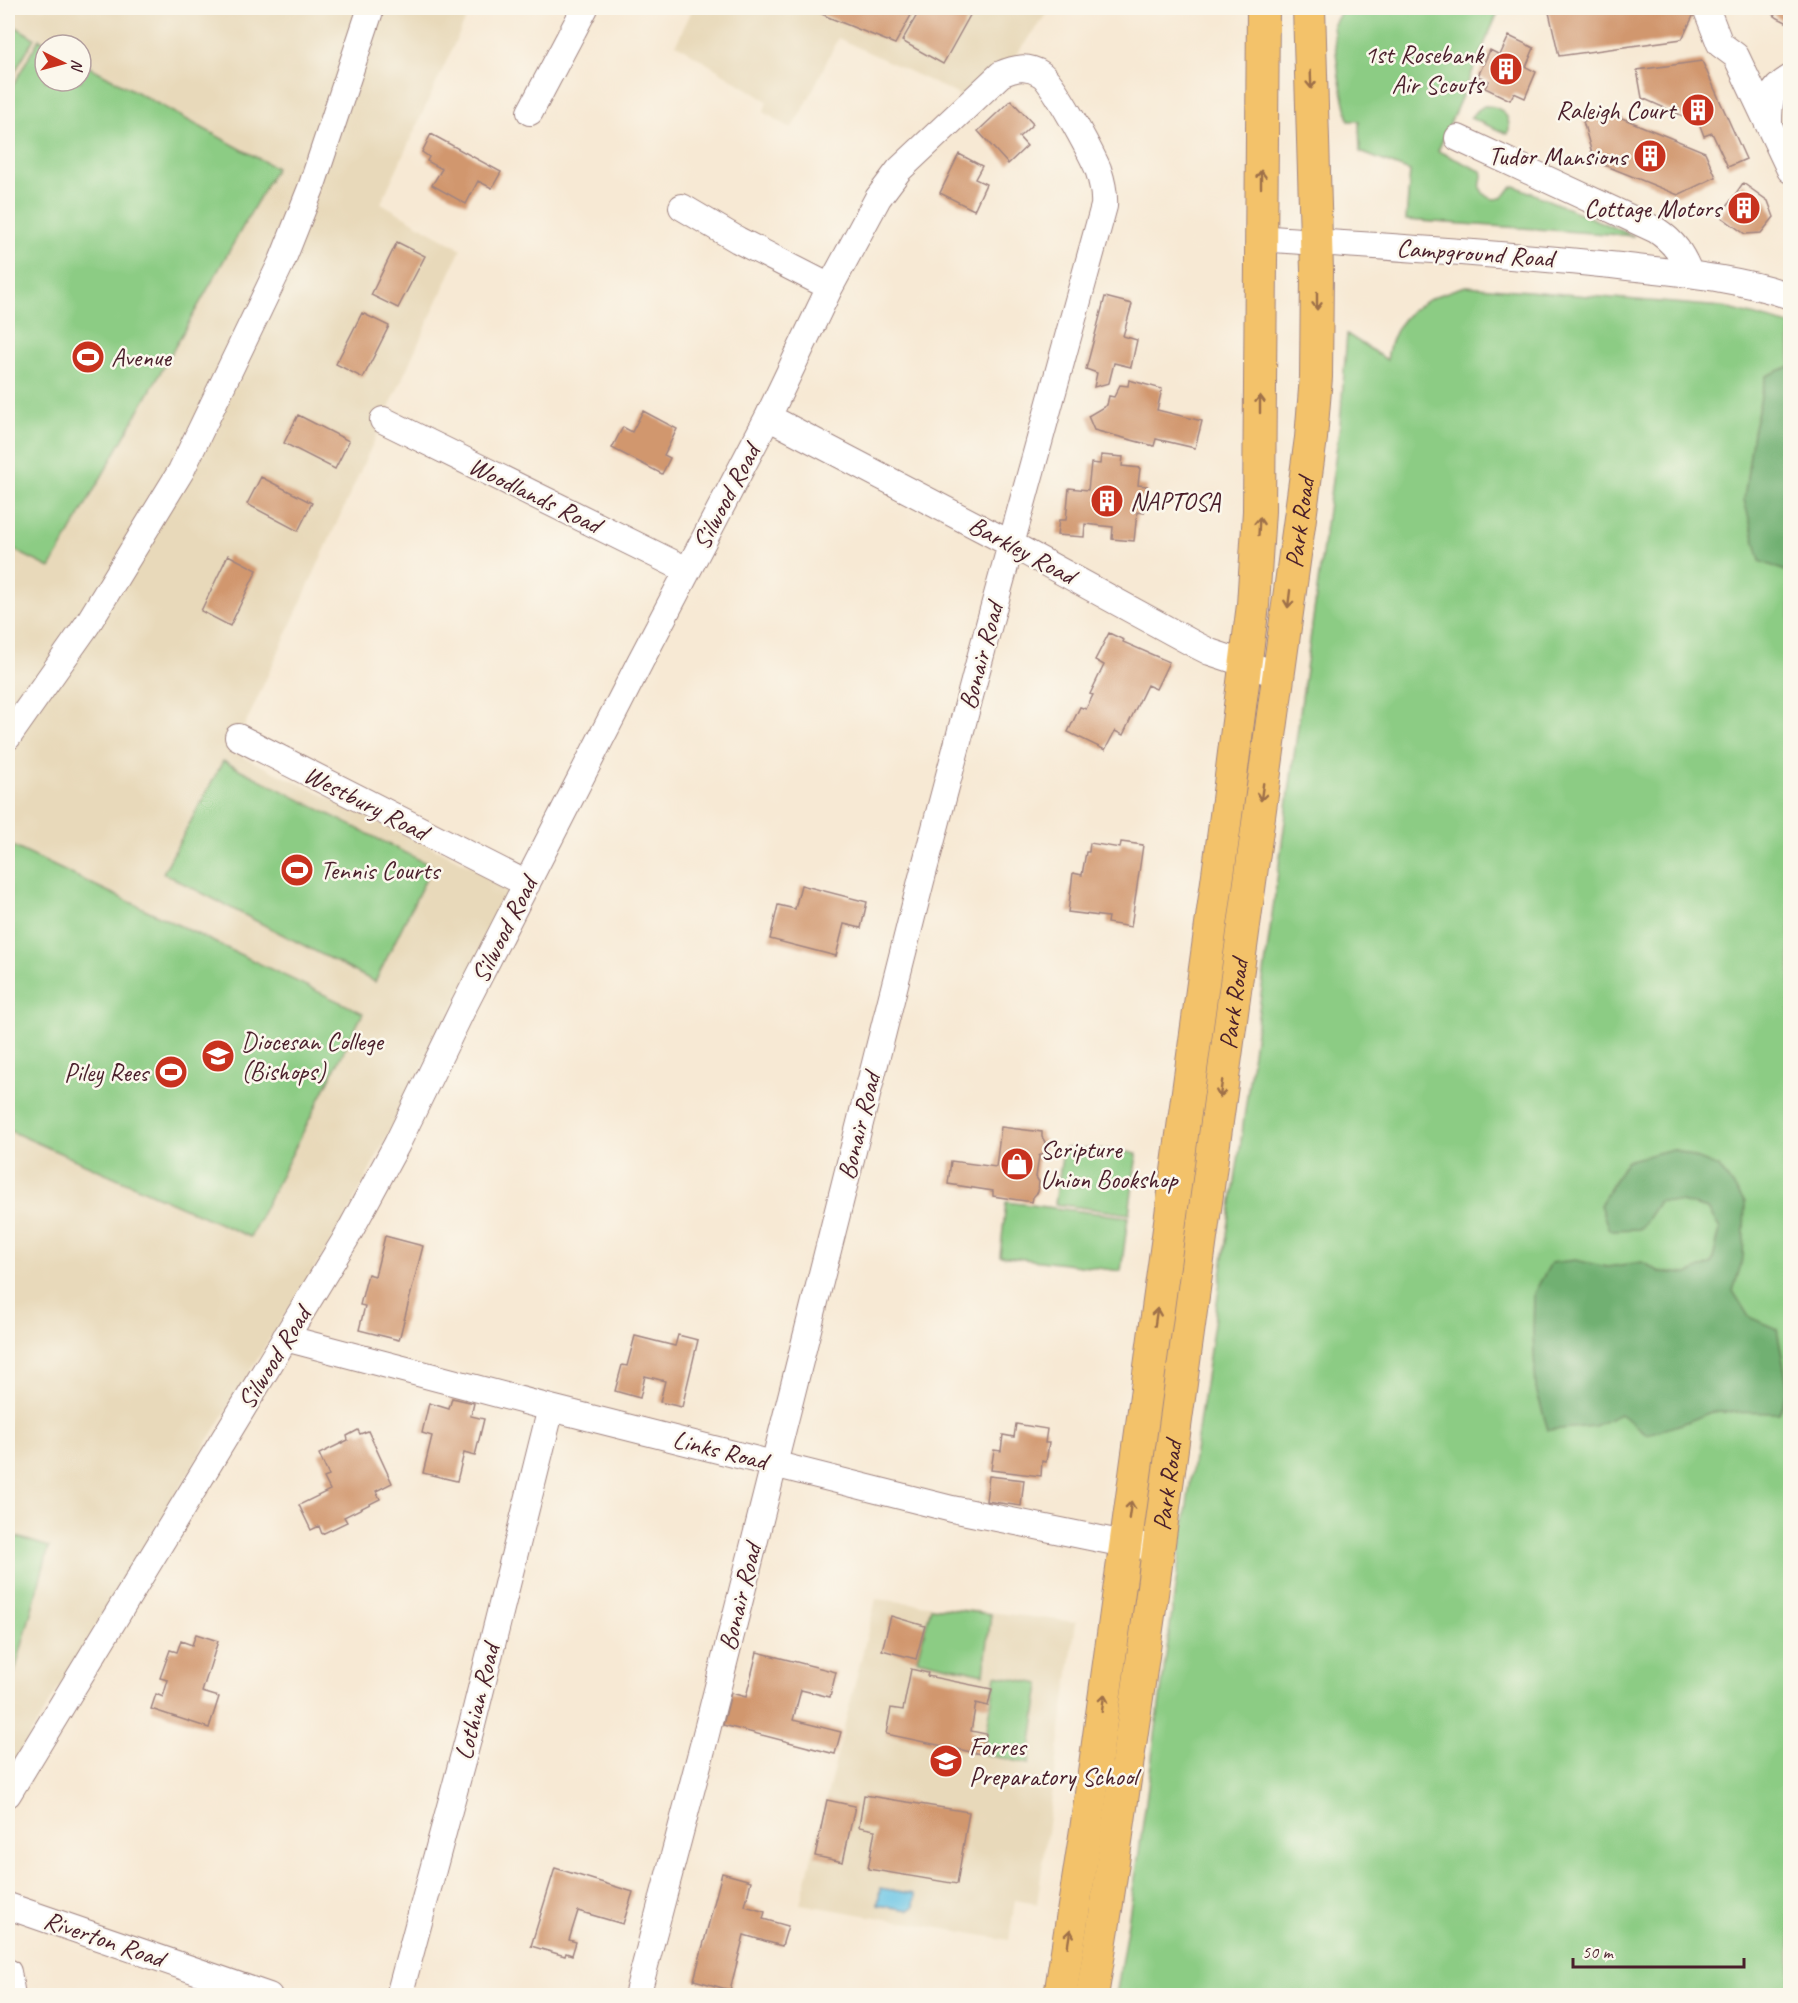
<svg xmlns="http://www.w3.org/2000/svg" width="1798" height="2003" font-family="Caveat,sans-serif">
	<style>
		.built { fill: #e8d9ba; fill-rule: evenodd }
		.green { fill: #8ccc84; stroke: #6b7658; stroke-width: 1.5 }
		.forest { fill: #71b072; stroke: #5e684e; stroke-width: 1.5 }
		.water { fill: #67c4e5; stroke: #587288; stroke-width: 1.5 }
		.building { fill: #d1976e }
		.lines { fill: none; stroke-linecap: round; stroke-linejoin: round }
		.minor-casing { stroke: #a08480; stroke-width: 28 }
		.major-casing { stroke: #a08480; stroke-width: 34 }
		.minor { stroke: #fff; stroke-width: 26 }
		.major { stroke: #f3c26a; stroke-width: 32 }
		.oneway { stroke: #9e704a }
		.labels { text-anchor: middle; dominant-baseline: central; stroke-width: 5; stroke-linejoin: round; paint-order: stroke }
		.poi-label { font-size: 26px; fill: #4a1f2b; stroke: #fbf7ec; text-anchor: start }
		.street-label { font-size: 26px; fill: #4a1f2b; stroke: #fbf7ec }
	</style>
	<rect width="100%" height="100%" fill="#fbf7ec"/>
	<filter id="ink" filterUnits="userSpaceOnUse"><feTurbulence type="fractalNoise" baseFrequency=".0167" numOctaves="2"/><feDisplacementMap in="SourceGraphic" scale="12" xChannelSelector="R" yChannelSelector="G"/><feConvolveMatrix kernelMatrix="1 2 1 2 8 2 1 2 1" color-interpolation-filters="sRGB"/></filter>
	<filter id="wash" filterUnits="userSpaceOnUse"><feTurbulence type="fractalNoise" baseFrequency=".008" numOctaves="4" result="noise"/><feDisplacementMap in="SourceGraphic" scale="24" xChannelSelector="R" yChannelSelector="G"/><feGaussianBlur stdDeviation="1.35" result="paint"/><feColorMatrix in="noise" values="0 0 0 0 0 0 0 0 0 0 0 0 0 0 0 0 0 1.4 0 .05"/><feComposite in="paint" operator="in"/></filter>
	<g filter="url(#wash)">
		<rect width="100%" height="100%" fill="#f7e9d4"/>
		<path class="built" d="M8,8H471L381,203L461,249L233,752L515,887L342,1225L271,1337L8,1772ZM45,45H81V81H45Z
			M693,8H1052L1001,74L970,102L955,93L838,38L806,104L791,129L764,112L767,101L676,44Z
			M876,1599L1076,1622L1037,1904L1015,1900L1009,1940L800,1904Z"/>
		<path class="green" d="M1343,8H1500L1438,151L1481,171C1484,178 1479,182 1481,189C1485,199 1497,202 1505,195C1509,191 1508,188 1515,186L1634,236L1406,220L1410,171L1360,152L1359,121H1349L1339,77L1333,26Z
			M8,22L34,38L8,84Z
			M39,39L50,45H45V81H81V62L276,168L50,568L8,547V95Z
			M1484,106C1502,105 1512,117 1508,134L1470,118L1475,112Z
			M1466,286L1722,307L1790,325V1995L1116,1996L1137,1866L1183,1532L1239,1154L1340,423L1347,334L1387,360C1392,314 1426,297 1466,286Z
			M223,761L432,866L375,982L163,873Z
			M8,844L363,1013L250,1237L8,1130Z
			M1065,1148L1123,1151L1137,1154L1129,1214L1055,1204L1063,1150Z
			M1006,1202L1128,1217L1121,1271L1000,1256Z
			M8,1534L49,1547L8,1697Z
			M931,1607L991,1614L984,1674L917,1659Z
			M996,1675L1040,1684L1029,1764L983,1754Z"/>
		<path class="forest" d="M1790,366V573L1760,561L1744,500L1753,432L1766,376Z
			M1673,1149L1719,1167L1745,1202L1743,1258L1733,1291L1749,1317L1777,1329L1788,1389L1779,1413L1711,1412L1682,1424L1647,1434L1620,1414L1595,1426L1548,1430L1536,1389L1533,1334L1534,1293L1551,1263L1575,1260L1607,1267L1642,1262L1660,1272L1688,1274L1712,1263L1720,1229L1708,1209L1681,1202L1659,1201L1641,1229L1609,1230L1600,1205L1626,1161Z"/>
		<path class="water" d="M880,1888L914,1894L915,1896L914,1907L909,1910L878,1905Z"/>
		<g id="blocks">
			<path class="building" d="M810,8H915L895,44L828,17Z
				M921,8H974L943,64L902,41Z
				M1548,8H1595V9L1691,8L1694,14L1682,39L1559,56Z
				M1764,8H1790V24L1778,18Z
				M1509,36L1534,48L1526,67L1536,72L1525,98L1514,93L1510,100L1485,88L1489,81L1478,76L1490,50L1500,55Z
				M1702,61L1746,159L1728,167L1712,133L1704,136L1699,123L1642,98L1637,70Z
				M1011,100L1033,124L1019,137L1027,146L1008,164L978,131Z
				M1612,114L1705,152L1716,177L1678,195L1594,161L1583,121Z
				M431,134L501,172L492,188L478,181L466,204L432,185L442,169L427,161L429,157L422,152Z
				M959,154L982,166L975,179L986,184L974,210L940,193Z
				M1743,183L1768,201L1774,217L1761,233L1745,234L1720,216Z
				M397,242L425,256L398,308L371,295Z
				M1105,297L1132,304L1123,336L1137,340L1131,367L1114,363L1109,383L1094,387L1097,373L1086,369Z
				M362,313L389,326L363,378L336,364Z
				M1129,380L1162,389L1157,410L1202,421L1195,448L1156,439L1154,446L1094,430L1088,416L1107,405L1109,396L1114,397L1120,385L1128,386Z
				M643,411L677,429L664,455L670,458L662,474L612,448L623,427L632,432Z
				M298,415L349,441L335,469L284,443Z
				M1101,455L1123,457L1122,466L1140,468L1138,485L1147,486L1144,513L1137,512L1134,541L1112,539L1113,527L1085,524L1084,537L1057,535L1059,520H1066L1069,488L1088,490L1091,463L1100,464Z
				M261,477L312,503L298,531L247,504Z
				M228,555L257,570L230,626L201,611Z
				M1109,633L1124,640L1123,642L1169,662L1156,689L1147,685L1123,735L1115,731L1105,750L1068,732L1080,707L1086,709L1093,695L1090,694L1104,665L1095,660Z
				M1121,842L1143,845L1131,927L1107,923L1108,917L1068,912L1073,873L1082,875L1086,852H1089L1090,843L1120,848Z
				M801,885L867,902L861,928L844,924L836,956L770,939L778,905L795,909Z
				M1001,1127L1042,1132V1137L1045,1142L1044,1153L1039,1156L1036,1177L1039,1182L1038,1192L1033,1197L1032,1202L993,1196V1191L948,1184L951,1161L996,1167Z
				M385,1236L423,1246L399,1340L359,1330L365,1306L360,1305L368,1274L375,1276Z
				M678,1335L698,1340L682,1407L660,1402L665,1381L645,1376L640,1398L615,1391L622,1365L627,1366L635,1336L675,1346Z
				M452,1398L474,1403L471,1416L484,1419L475,1456L464,1453L457,1481L423,1473L432,1436L422,1433L429,1403L449,1409Z
				M1016,1424L1047,1429L1045,1443H1049L1046,1462L1042,1461L1041,1476L991,1470L994,1450L1001,1451L1003,1435L1014,1437Z
				M358,1430L360,1434L368,1431L392,1483L376,1491L380,1499L344,1517L347,1522L322,1534L319,1526L311,1530L299,1505L330,1490L324,1478L329,1476L319,1454L348,1440L347,1436Z
				M989,1476L1024,1480L1021,1506L986,1501Z
				M891,1616L925,1626L916,1659L882,1650Z
				M196,1634L218,1641L202,1692L219,1697L209,1728L151,1709L156,1694L163,1697L168,1680L160,1678L170,1650L177,1652L181,1641L192,1645Z
				M757,1652L836,1672L830,1697L801,1690L793,1720L841,1732L835,1754L723,1725L731,1693L746,1697Z
				M911,1669L928,1673L927,1676L992,1689L988,1706L976,1703L971,1731L986,1734L981,1754L886,1734L891,1708L903,1710Z
				M864,1795L969,1812L957,1884L868,1869L875,1830L859,1827Z
				M827,1800L855,1806L843,1862L815,1856Z
				M555,1868L633,1892L623,1924L578,1911L569,1940L576,1942L572,1955L566,1953L565,1956L531,1946Z
				M722,1873L751,1881L745,1906L765,1912L763,1919L788,1926L782,1946L744,1935L730,1990L694,1980Z"/>
		</g>
	</g>
	<g filter="url(#ink)">
		<use href="#blocks" fill-opacity="0" stroke="#a08480" stroke-width="1.5"/>
		<g class="lines">
			<g class="minor-casing">
				<path id="minor" d="M1706,8L1720,44L1736,56L1790,170
					M530,112L585,8
					M1769,124C1769,101 1769,90 1790,78
					M1458,138L1656,230C1674,242 1682,254 1690,274
					M682,207L738,240L830,287
					M1260,238C1380,247 1500,253 1620,266C1677,273 1736,277 1790,296
					M768,417L1011,544L1194,644L1210,652L1279,675
					M383,420L687,570
					M8,737L87,625L181,471L282,261L311,188L371,8
					M238,737L527,884
					M285,1338L551,1408L952,1509L1110,1541L1157,1548
					M8,1794L345,1240L397,1144L464,1006L640,662L768,417L830,287L878,198L899,170L1001,74C1015,68 1027,65 1041,74C1053,81 1091,153 1098,169C1102,181 1105,193 1104,206L991,617L921,881L705,1738L637,1996
					M8,1906L269,1996
					M8,1972L12,1996
					M399,1996L473,1721L551,1408"/>
			</g>
			<g class="major-casing">
				<g id="major">
					<path d="M1060,1996L1086,1830L1224,831L1253,605L1259,511L1263,8"/>
					<path id="s1" d="M1092,1996L1107,1903L1152,1594L1311,438L1316,377L1317,271L1309,8"/>
				</g>
			</g>
			<use href="#minor" class="minor"/>
			<use href="#major" class="major"/>
		</g>
		<defs><path id="oneway-shaft" d="M-6 0H5M1.5-3L5.5 0L1.5 3" fill="none" stroke-width="1.6" stroke-linecap="round" stroke-linejoin="round" transform="scale(1.5)"/></defs>
		<g class="oneway">
			<use href="#oneway-shaft" transform="translate(1311 80) rotate(88)"/>
			<use href="#oneway-shaft" transform="translate(1261 179) rotate(-90)"/>
			<use href="#oneway-shaft" transform="translate(1317 301) rotate(90)"/>
			<use href="#oneway-shaft" transform="translate(1260 404) rotate(-90)"/>
			<use href="#oneway-shaft" transform="translate(1259 526) rotate(-87)"/>
			<use href="#oneway-shaft" transform="translate(1289 599) rotate(97)"/>
			<use href="#oneway-shaft" transform="translate(1262 792) rotate(98)"/>
			<use href="#oneway-shaft" transform="translate(1221 1089) rotate(98)"/>
			<use href="#oneway-shaft" transform="translate(1156 1317) rotate(-82)"/>
			<use href="#oneway-shaft" transform="translate(1130 1510) rotate(-82)"/>
			<use href="#oneway-shaft" transform="translate(1103 1703) rotate(-82)"/>
			<use href="#oneway-shaft" transform="translate(1069 1938) rotate(-81)"/>
		</g>
	</g>
	<defs>
		<g id="building-disc" transform="scale(1.725)"><circle r="9.5" fill="#c8321e" stroke="#fbf7ec"/><path d="M-4-6H4V6H1V3H-1V6H-4ZM-2.5-4.3h1.7v1.8h-1.7ZM.8-4.3h1.7v1.8H.8ZM-2.5-1h1.7V.8h-1.7ZM.8-1h1.7V.8H.8Z" fill="#fff"/></g>
		<g id="stadium-disc" transform="scale(1.725)"><circle r="9.5" fill="#c8321e" stroke="#fbf7ec"/><path d="M0-5a6.5 5 0 1 0 0 10a6.5 5 0 1 0 0-10ZM-3.5-1.8h7v3.6h-7Z" fill="#fff"/></g>
		<g id="school-disc" transform="scale(1.725)"><circle r="9.5" fill="#c8321e" stroke="#fbf7ec"/><path d="M0-5L7-2L0 1L-7-2ZM-4 1L0 2.5L4 1V4Q0 6-4 4Z" fill="#fff"/></g>
		<g id="shop-disc" transform="scale(1.725)"><circle r="9.5" fill="#c8321e" stroke="#fbf7ec"/><path d="M-5-2.5h2.3a2.7 3.5 0 0 1 5.4 0H5L5.5 6h-11ZM-1.5-2.5h3a1.5 2.3 0 0 0-3 0Z" fill="#fff"/></g>
	</defs>
	<g fill-rule="evenodd">
		<use href="#building-disc" x="1506" y="69"/>
		<use href="#building-disc" x="1698" y="110"/>
		<use href="#building-disc" x="1650" y="156"/>
		<use href="#building-disc" x="1744" y="208"/>
		<use href="#stadium-disc" x="88" y="357"/>
		<use href="#building-disc" x="1107" y="501"/>
		<use href="#stadium-disc" x="297" y="870"/>
		<use href="#school-disc" x="218" y="1056"/>
		<use href="#stadium-disc" x="171" y="1072"/>
		<use href="#shop-disc" x="1017" y="1164"/>
		<use href="#school-disc" x="946" y="1761"/>
	</g>
	<g class="labels">
		<g class="poi-label">
			<text x="1483" y="54" text-anchor="end">1st Rosebank<tspan x="1483" dy="30">Air Scouts</tspan></text>
			<text x="1675" y="110" text-anchor="end">Raleigh Court</text>
			<text x="1627" y="156" text-anchor="end">Tudor Mansions</text>
			<text x="1721" y="208" text-anchor="end">Cottage Motors</text>
			<text x="111" y="357">Avenue</text>
			<text x="1130" y="501">NAPTOSA</text>
			<text x="320" y="870">Tennis Courts</text>
			<text x="241" y="1041">Diocesan College<tspan x="241" dy="30">(Bishops)</tspan></text>
			<text x="148" y="1072" text-anchor="end">Piley Rees</text>
			<text x="1040" y="1149">Scripture<tspan x="1040" dy="30">Union Bookshop</tspan></text>
			<text x="969" y="1746">Forres<tspan x="969" dy="30">Preparatory School</tspan></text>
		</g>
		<g class="street-label">
			<text transform="translate(1475 253) rotate(4)">Campground Road</text>
			<text transform="translate(535 495) rotate(26)">Woodlands Road</text>
			<text transform="translate(726 497) rotate(-62)">Silwood Road</text>
			<text stroke="none"><textPath href="#s1" startOffset="1488">Park Road</textPath></text>
			<text transform="translate(1022 550) rotate(28)">Barkley Road</text>
			<text transform="translate(981 656) rotate(-75)">Bonair Road</text>
			<text transform="translate(366 803) rotate(27)">Westbury Road</text>
			<text transform="translate(504 930) rotate(-63)">Silwood Road</text>
			<text stroke="none"><textPath href="#s1" startOffset="1002">Park Road</textPath></text>
			<text transform="translate(859 1126) rotate(-76)">Bonair Road</text>
			<text transform="translate(274 1358) rotate(-58)">Silwood Road</text>
			<text transform="translate(720 1450) rotate(14)">Links Road</text>
			<text stroke="none"><textPath href="#s1" startOffset="516">Park Road</textPath></text>
			<text transform="translate(740 1597) rotate(-76)">Bonair Road</text>
			<text transform="translate(477 1702) rotate(-76)">Lothian Road</text>
			<text transform="translate(104 1939) rotate(19)">Riverton Road</text>
		</g>
	</g>
	<rect width="1798" height="2003" fill="none" stroke="#fbf7ec" stroke-width="30"/>
	<g transform="translate(63 63) rotate(96)"><circle r="28" fill="#fbf7ec" stroke="#b4a19f" stroke-width="1.5"/>
	<path d="M0-4.5L10 22L0 15L-10 22Z" fill="#c8321e"/>
	<text y="-9" font-size="16" font-weight="bold" text-anchor="middle" fill="#4a1f2b">N</text>
	</g>
	<path d="M1573 1958v9h171v-9" fill="none" stroke="#4a1f2b" stroke-width="3"/>
	<text x="1582" y="1958" font-size="18" fill="#4a1f2b" stroke="#fbf7ec" stroke-width="4.5" paint-order="stroke">50 m</text>
</svg>
